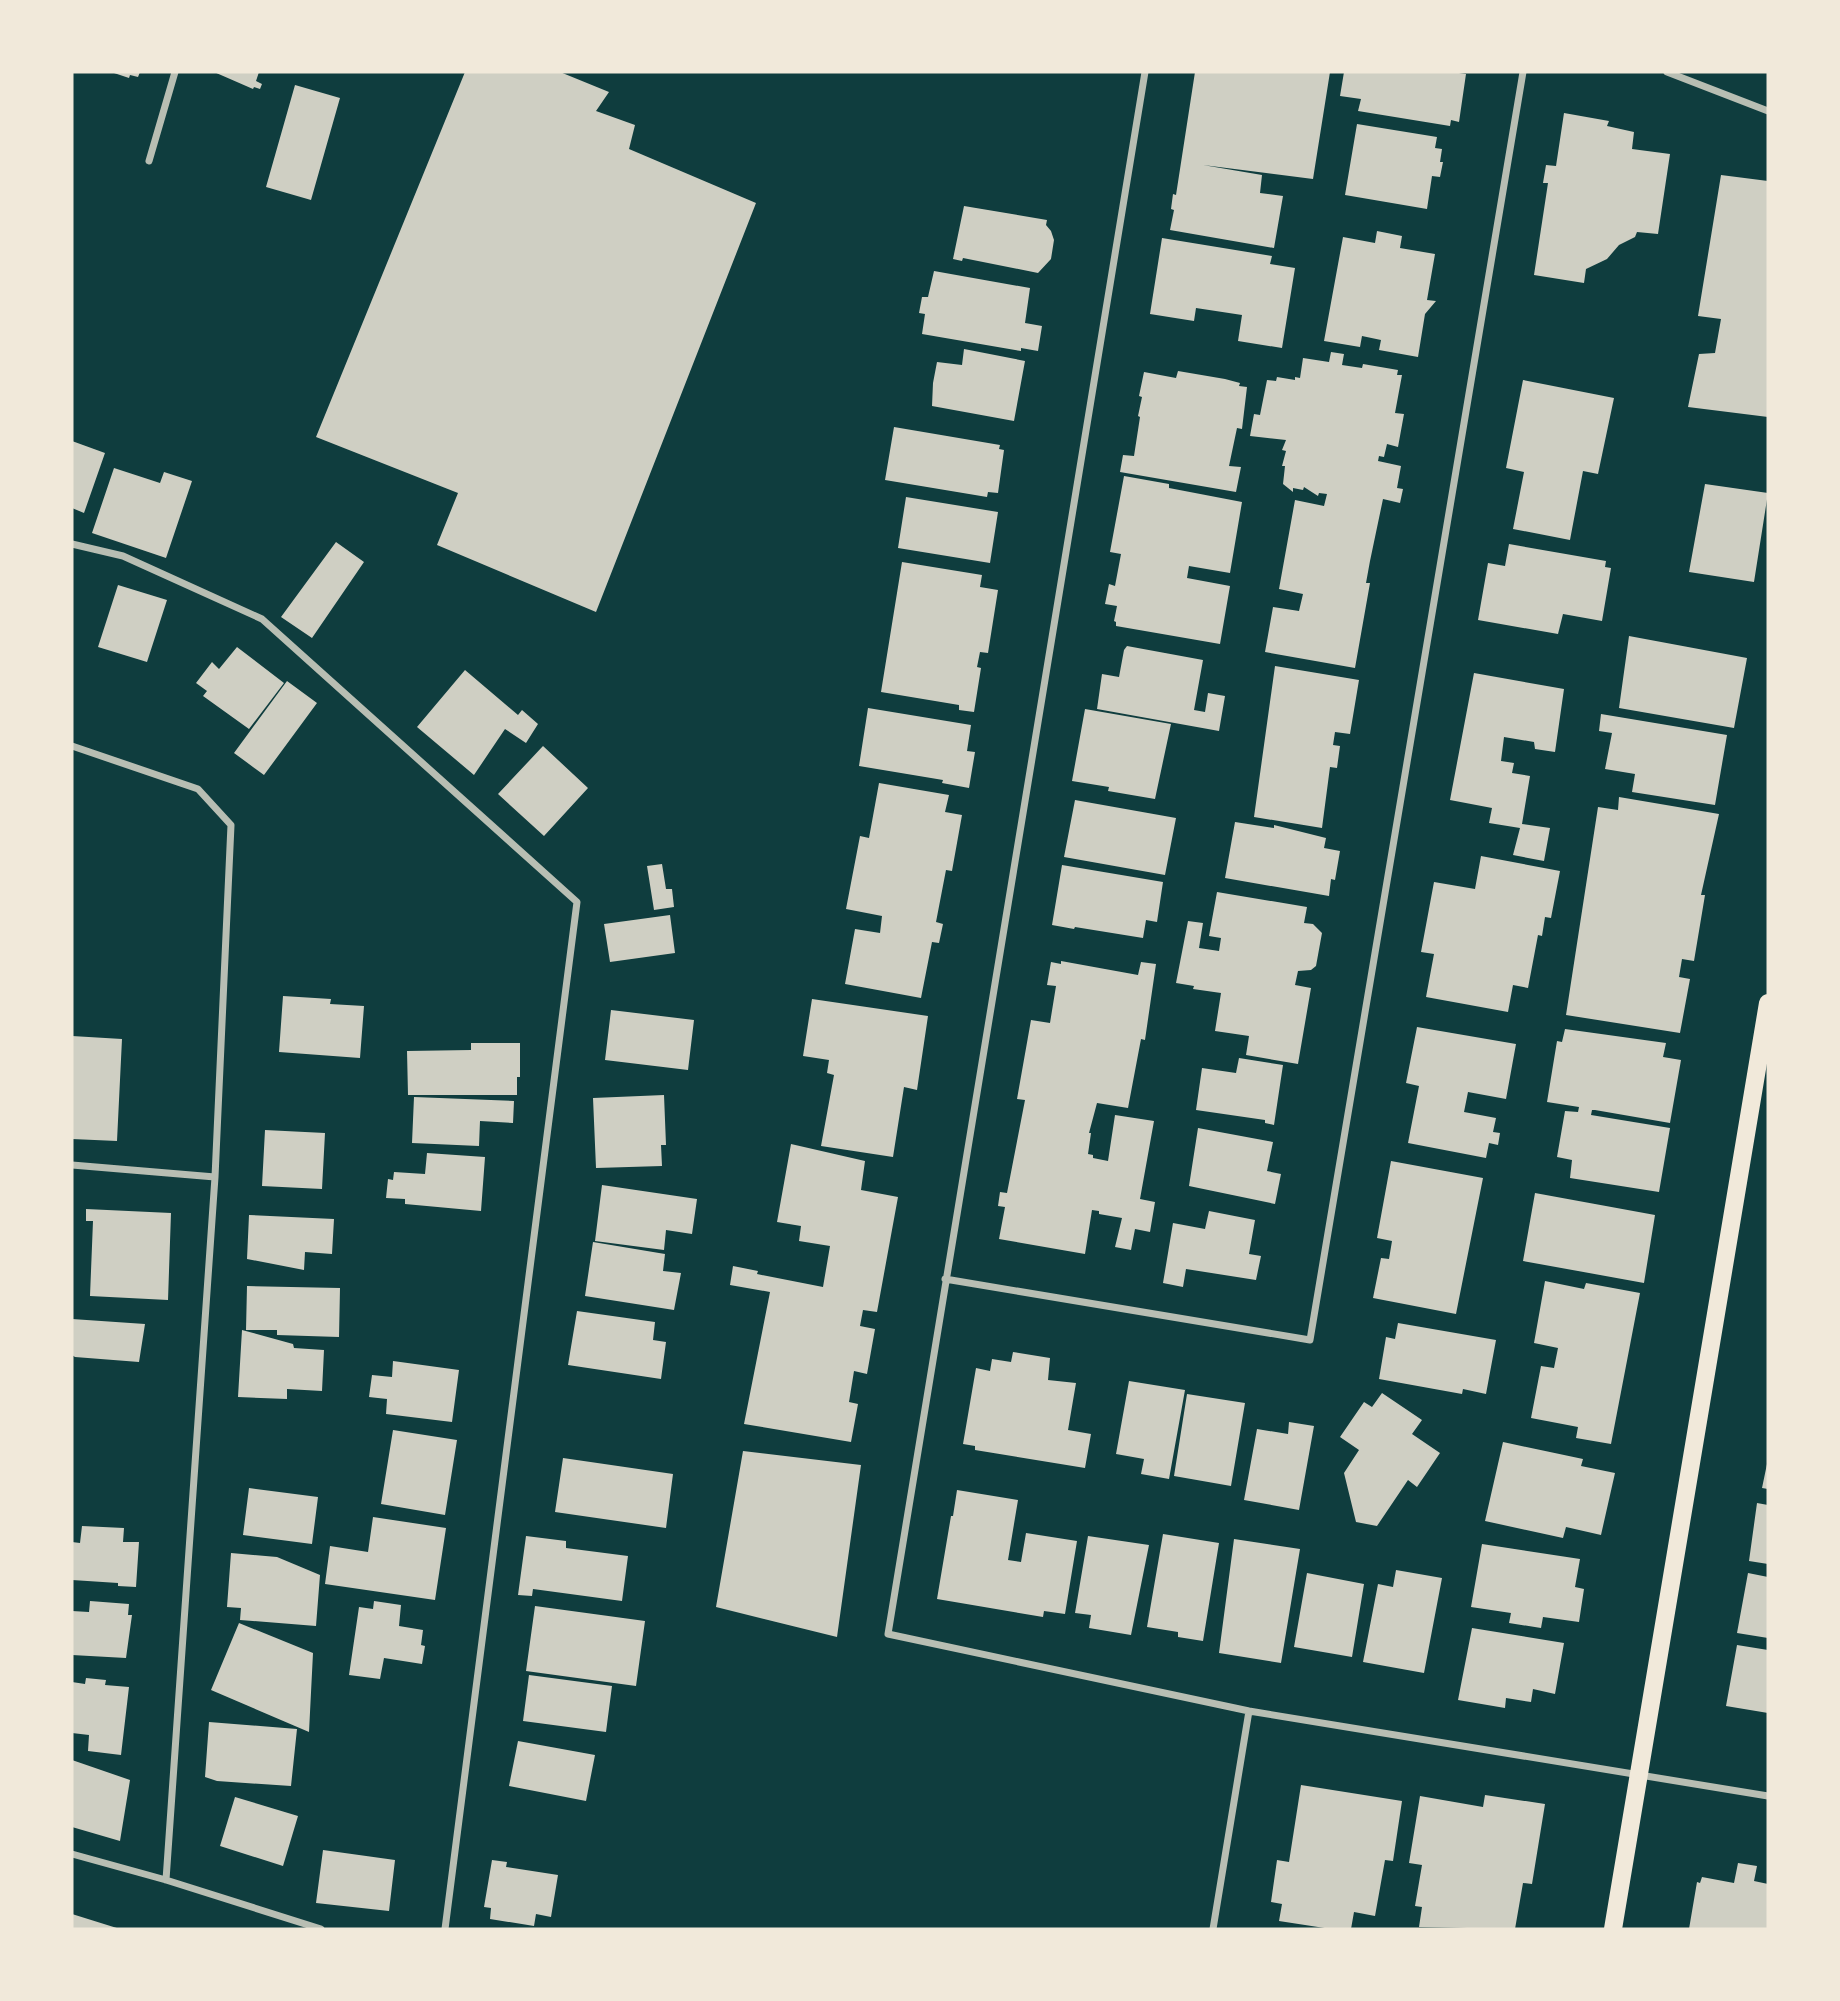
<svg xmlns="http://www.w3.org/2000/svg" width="1840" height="2001" font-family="'Source Sans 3',sans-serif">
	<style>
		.building { fill: #cfcfc3 }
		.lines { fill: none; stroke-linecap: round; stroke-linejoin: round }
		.minor { stroke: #b8beb3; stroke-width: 7 }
		.primary { stroke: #f1e9da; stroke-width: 18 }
	</style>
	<rect width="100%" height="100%" fill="#0f3d3e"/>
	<path class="building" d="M111,72H140L138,77L130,75L129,78Z
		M214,72H259L256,81L262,84L260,89L254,87L253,89Z
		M465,72H560L609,92L596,111L635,125L629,149L756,203L596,612L437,545L458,493L316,437Z
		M1195,72H1330L1313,179L1203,165L1262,175L1260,193L1283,196L1274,248L1170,230L1174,210L1171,209L1173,194L1176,195Z
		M1344,72H1452L1466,74L1459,122L1451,120L1450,126L1358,111L1361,99L1340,96Z
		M295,85L340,98L311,200L266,187Z
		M1564,113L1609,121L1607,126L1634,132L1632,149L1670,154L1658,234L1637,232L1635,237L1619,245L1607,259L1586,269L1584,283L1534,275L1548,183H1543L1546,165L1556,166Z
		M1357,124L1437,137L1435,148L1442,149L1440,162H1443L1440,177L1432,176L1427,209L1345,195Z
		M1721,175L1768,181V417L1688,407L1699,354L1715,353L1721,319L1698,316Z
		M964,206L1047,220L1046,225L1051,231L1054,240L1051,259L1038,273L963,258L962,261L953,259Z
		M1377,231L1402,236L1400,248L1435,254L1427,300L1436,301L1425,314L1418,357L1379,350L1381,340L1362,336L1360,347L1324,341L1343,237L1375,243Z
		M1162,238L1272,256L1270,264L1295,268L1282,348L1238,341L1242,315L1196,308L1194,321L1150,314Z
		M934,271L1030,288L1025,323L1042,326L1038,351L1021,348V351L922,334L925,314L919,313L922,297H928Z
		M964,349L1025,361L1014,421L932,406L933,383L937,362L962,365Z
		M1331,352L1344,354L1342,365L1362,368L1363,364L1398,370L1397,375H1402L1395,413L1404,414L1398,447L1387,444L1384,457L1379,456L1378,461L1401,466L1397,488L1403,489L1400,503L1383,499L1370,561L1366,583H1370L1355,668L1265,652L1273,607L1299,611L1303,594L1279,589L1295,500L1324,506L1327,494L1319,493L1318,496L1304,487L1303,490L1293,488V492L1283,484L1285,466H1282L1286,451L1282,450L1286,440L1250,436L1254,414L1260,415L1267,380L1276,381L1277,377L1295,380V377L1300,378L1303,358L1329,362Z
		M1178,371L1225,379L1240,383L1239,386L1247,387L1242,429L1237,428L1229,466L1241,467L1236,492L1120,472L1123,455L1134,456L1140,417L1138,416L1142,397L1139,396L1144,372L1176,378Z
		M1523,380L1614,398L1598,474L1583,471L1570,540L1513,529L1524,472L1506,468Z
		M894,427L1000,445L999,449L1004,450L998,493L988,492L987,497L885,480Z
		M72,441L105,453L84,513L72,508Z
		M114,468L160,483L164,472L192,481L166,558L92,533Z
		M1124,476L1169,484V488L1242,502L1230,573L1189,566L1187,578L1230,586L1220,644L1116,626V622L1114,621L1117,606L1105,604L1109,584L1115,586L1121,554L1110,552Z
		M1705,484L1768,493L1754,582L1689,572Z
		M906,497L998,512L990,563L898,548Z
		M336,542L364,562L312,638L281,617Z
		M1509,544L1606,561L1605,567L1611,568L1602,621L1563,614L1558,634L1478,620L1488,563L1505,566Z
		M902,562L982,575L980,587L998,590L988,653L980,652L977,667L981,668L974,712L959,710V705L881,692Z
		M118,585L167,600L147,662L98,647Z
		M1629,636L1747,658L1734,728L1619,708Z
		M1127,646L1203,660L1194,710L1205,712L1208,693L1225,696L1219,731L1097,709L1102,674L1119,677L1124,650Z
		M237,647L284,683L249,729L203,696L207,691L196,683L212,662L219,669Z
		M1275,666L1359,680L1350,734L1335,732L1333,745L1340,746L1337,768L1330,767L1322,828L1254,817Z
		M465,670L518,715L522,710L538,724L526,743L505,729L474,775L417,727Z
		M1474,673L1564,689L1555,752L1535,749L1534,742L1504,737L1501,761L1514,763L1512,773L1530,776L1522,824L1550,828L1544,861L1513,855L1520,828L1489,823L1492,808L1450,800Z
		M287,681L317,703L264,775L234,753Z
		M868,708L971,725L967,751L975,752L969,788L942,783L943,780L859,766Z
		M1085,709L1171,724L1155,799L1108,791L1109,787L1072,781Z
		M1601,714L1727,735L1715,805L1632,792L1635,774L1605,769L1612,733L1599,731Z
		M543,746L588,788L544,836L498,794Z
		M879,783L949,795L945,812L962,815L952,871L946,870L936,922L943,924L939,943L932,942L921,998L845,984L855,929L880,933L882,916L846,909L860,836L869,838Z
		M1619,797L1719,814L1701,895H1705L1694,961L1682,959L1679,977L1690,979L1680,1033L1566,1015L1598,807L1618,810Z
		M1075,800L1176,818L1165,875L1064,857Z
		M1235,822L1274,828V825L1326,838L1324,848L1340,851L1335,880L1331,879L1329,896L1225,878Z
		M1481,856L1560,871L1551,918L1545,917L1542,936L1538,935L1528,988L1513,985L1508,1012L1426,997L1434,954L1421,952L1434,882L1475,889Z
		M662,864L666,889H672L674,907L654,910L647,866Z
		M1062,865L1163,882L1157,922L1146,920L1143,938L1075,927L1074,929L1052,925Z
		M1217,892L1307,907L1304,923L1313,924L1322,933L1316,966L1311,970L1298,971L1295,985L1311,988L1298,1064L1246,1055L1249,1036L1215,1031L1221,993L1193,989L1194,986L1176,983L1188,921L1203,923L1199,948L1219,951L1221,938L1209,936Z
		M670,915L675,953L610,962L604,924Z
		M1061,961L1138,975L1141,962L1156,964L1145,1040L1141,1039L1128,1108L1097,1103L1089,1133H1091L1088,1154L1093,1155V1158L1108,1161L1115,1115L1154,1121L1140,1199L1155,1202L1150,1232L1135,1229L1131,1250L1115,1247L1122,1218L1099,1214V1211L1092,1210L1085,1254L999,1239L1005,1207L998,1206L1000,1192L1007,1193L1025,1100L1017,1099L1031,1020L1050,1023L1056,986L1047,985L1051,962L1061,964Z
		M283,996L331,999L330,1004L364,1006L360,1058L279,1052Z
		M812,999L928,1016L917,1090L904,1087L893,1157L821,1146L834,1075L827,1073L829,1060L803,1056Z
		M611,1010L694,1020L688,1070L605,1060Z
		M1417,1027L1516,1044L1506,1099L1468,1092L1464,1112L1496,1118L1493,1132L1500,1133L1498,1145L1489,1143L1486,1158L1408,1143L1419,1086L1406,1083Z
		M1565,1029L1666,1043L1663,1057L1681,1060L1670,1123L1595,1110H1592L1591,1115L1670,1128L1659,1192L1570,1178L1572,1160L1557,1157L1565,1111L1578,1112L1579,1107L1547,1102L1557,1041L1562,1042Z
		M72,1036L122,1039L117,1141L72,1139Z
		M471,1043H520V1077H517V1095H408L407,1051L471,1050Z
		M1239,1058L1283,1065L1274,1125L1265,1123V1120L1196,1110L1202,1068L1236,1073Z
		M664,1095L666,1145H661L662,1166L596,1168L593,1098Z
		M414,1097L514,1101L513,1123L480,1121L479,1146L412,1143Z
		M1198,1128L1273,1142L1267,1171L1281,1174L1275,1204L1189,1186Z
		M265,1130L325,1133L322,1189L262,1186Z
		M791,1144L865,1161L861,1190L898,1197L877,1312L863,1310L860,1326L875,1329L867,1374L854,1371L849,1402L858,1404L851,1442L744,1424L770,1292L730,1285L733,1266L758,1271L757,1274L823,1287L830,1246L799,1241L801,1226L777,1222Z
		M427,1153L485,1157L481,1211L405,1204V1199L386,1198L388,1179L393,1180L394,1172L425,1174Z
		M1391,1161L1483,1178L1456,1314L1373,1298L1381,1258L1389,1259L1392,1241L1377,1238Z
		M602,1185L697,1199L692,1234L666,1230L664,1250L595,1241Z
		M1535,1193L1655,1215L1644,1283L1523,1261Z
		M86,1209L171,1213L168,1300L90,1296L93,1221H86Z
		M1209,1211L1255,1220L1249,1254L1261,1256L1256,1280L1186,1269L1183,1287L1163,1283L1173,1223L1205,1229Z
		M249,1215L334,1219L332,1254L305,1252L304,1270L247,1259Z
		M593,1242L665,1254L663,1271L681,1273L674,1310L585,1296Z
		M1545,1281L1584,1289L1586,1283L1640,1293L1611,1444L1576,1438L1578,1427L1531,1418L1541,1366L1554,1368L1558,1348L1534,1343Z
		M247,1286L340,1288L339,1337L277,1335V1330H246Z
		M577,1311L655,1322L653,1340L666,1342L661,1379L568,1365Z
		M72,1319L145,1324L139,1362L75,1357L72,1355Z
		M1398,1323L1496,1340L1486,1394L1463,1389L1462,1394L1379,1379L1386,1337L1395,1339Z
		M242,1330L293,1344L294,1348L324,1350L322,1391L287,1389V1399L238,1397Z
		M1013,1352L1050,1358L1048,1380L1076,1383L1068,1430L1091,1434L1085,1468L975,1450V1446L963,1444L976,1368L990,1371L992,1359L1011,1362Z
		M393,1361L459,1370L452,1422L386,1414L387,1399L369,1397L372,1375L392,1377Z
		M1129,1381L1185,1390L1169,1479L1141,1474L1144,1459L1116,1454Z
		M1382,1393L1422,1420L1412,1434L1440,1453L1417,1487L1408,1480L1377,1526L1356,1522L1344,1473L1359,1450L1340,1437L1364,1402L1372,1407Z
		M1187,1394L1245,1403L1231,1486L1174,1476Z
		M1289,1422L1314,1426L1299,1510L1244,1500L1257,1429L1288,1434Z
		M393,1430L457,1440L445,1515L381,1504Z
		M1503,1442L1583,1459L1581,1466L1615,1473L1601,1535L1566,1527L1563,1538L1485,1521Z
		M743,1451L861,1465L837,1637L716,1607Z
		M563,1458L673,1474L666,1528L555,1512Z
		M1767,1464H1768V1489L1762,1488Z
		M249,1488L318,1497L312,1544L243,1535Z
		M957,1490L1018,1500L1008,1560L1021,1562L1026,1533L1077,1541L1065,1614L1044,1611L1043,1617L937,1599L951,1516H953Z
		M1757,1503L1768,1505V1564L1749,1561Z
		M373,1517L446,1528L435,1600L325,1584L330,1546L368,1552Z
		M82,1526L124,1528L123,1542H139L136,1587L118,1586V1583L72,1580V1542L80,1543Z
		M1163,1534L1219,1543L1203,1641L1178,1637V1632L1147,1627Z
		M526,1536L566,1541V1548L628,1556L622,1601L533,1589L532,1596L518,1595Z
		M1088,1536L1149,1545L1131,1635L1089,1628L1091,1615L1075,1613Z
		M1234,1539L1300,1549L1281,1663L1219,1653Z
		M1482,1544L1580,1559L1575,1587L1584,1589L1579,1622L1543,1617L1541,1628L1509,1623L1511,1613L1471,1607Z
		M231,1553L277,1557L320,1575L316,1626L240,1620L241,1608L227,1607Z
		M1396,1570L1442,1578L1424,1673L1363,1662L1378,1584L1393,1587Z
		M1307,1573L1364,1584L1352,1657L1294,1647Z
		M1748,1573L1768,1577V1638L1737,1633Z
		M90,1601L129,1604L128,1615H132L126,1658L72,1655V1611L89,1612Z
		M374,1601L401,1605L399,1626L423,1630L421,1645L425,1646L422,1664L384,1658L380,1679L349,1675L359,1607L373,1609Z
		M535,1606L645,1621L636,1686L526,1671Z
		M239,1623L313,1653L309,1732L211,1690Z
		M1472,1628L1564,1643L1555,1694L1533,1689L1531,1702L1506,1698L1505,1708L1458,1700Z
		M1737,1645L1768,1650V1713L1726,1706Z
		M529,1675L612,1686L606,1732L523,1721Z
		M86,1678L106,1680L105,1685L129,1687L121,1755L88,1751L89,1735L72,1733V1682L85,1684Z
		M209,1722L297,1729L291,1786L217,1781L205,1777Z
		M518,1741L595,1755L586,1801L509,1786Z
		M72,1760L130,1780L120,1841L72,1827Z
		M1301,1785L1402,1801L1393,1861L1385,1860L1375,1916L1354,1912L1351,1929H1331L1279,1921L1282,1904L1271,1902L1277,1860L1289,1862Z
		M1485,1795L1545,1804L1532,1884L1523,1883L1515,1929L1419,1927L1422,1907L1415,1906L1422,1865L1409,1863L1420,1796L1483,1807Z
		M235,1797L298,1816L283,1866L220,1846Z
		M323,1850L395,1860L389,1911L316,1903Z
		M492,1860L507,1862L506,1867L558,1875L551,1917L536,1914L534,1926L490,1919L491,1908L484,1907Z
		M1738,1863L1757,1866L1754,1881L1768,1884V1929H1689L1697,1882L1700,1883L1702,1877L1734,1883Z
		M72,1914L120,1929H72Z"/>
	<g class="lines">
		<path class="minor" d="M1145,72L888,1634L1249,1711L1768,1796
			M1667,72L1768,111
			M149,161L175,72
			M72,544L123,556L262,619L577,902L445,1929
			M72,746L198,789L231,825L215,1177L166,1880
			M72,1165L215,1177
			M945,1279L1310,1340L1523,72
			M72,1854L166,1880L321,1929
			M1213,1929L1249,1711"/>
		<path class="primary" d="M1613,1929L1768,1003"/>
	</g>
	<rect width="1840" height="2001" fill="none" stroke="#f1e9da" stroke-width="147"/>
</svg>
